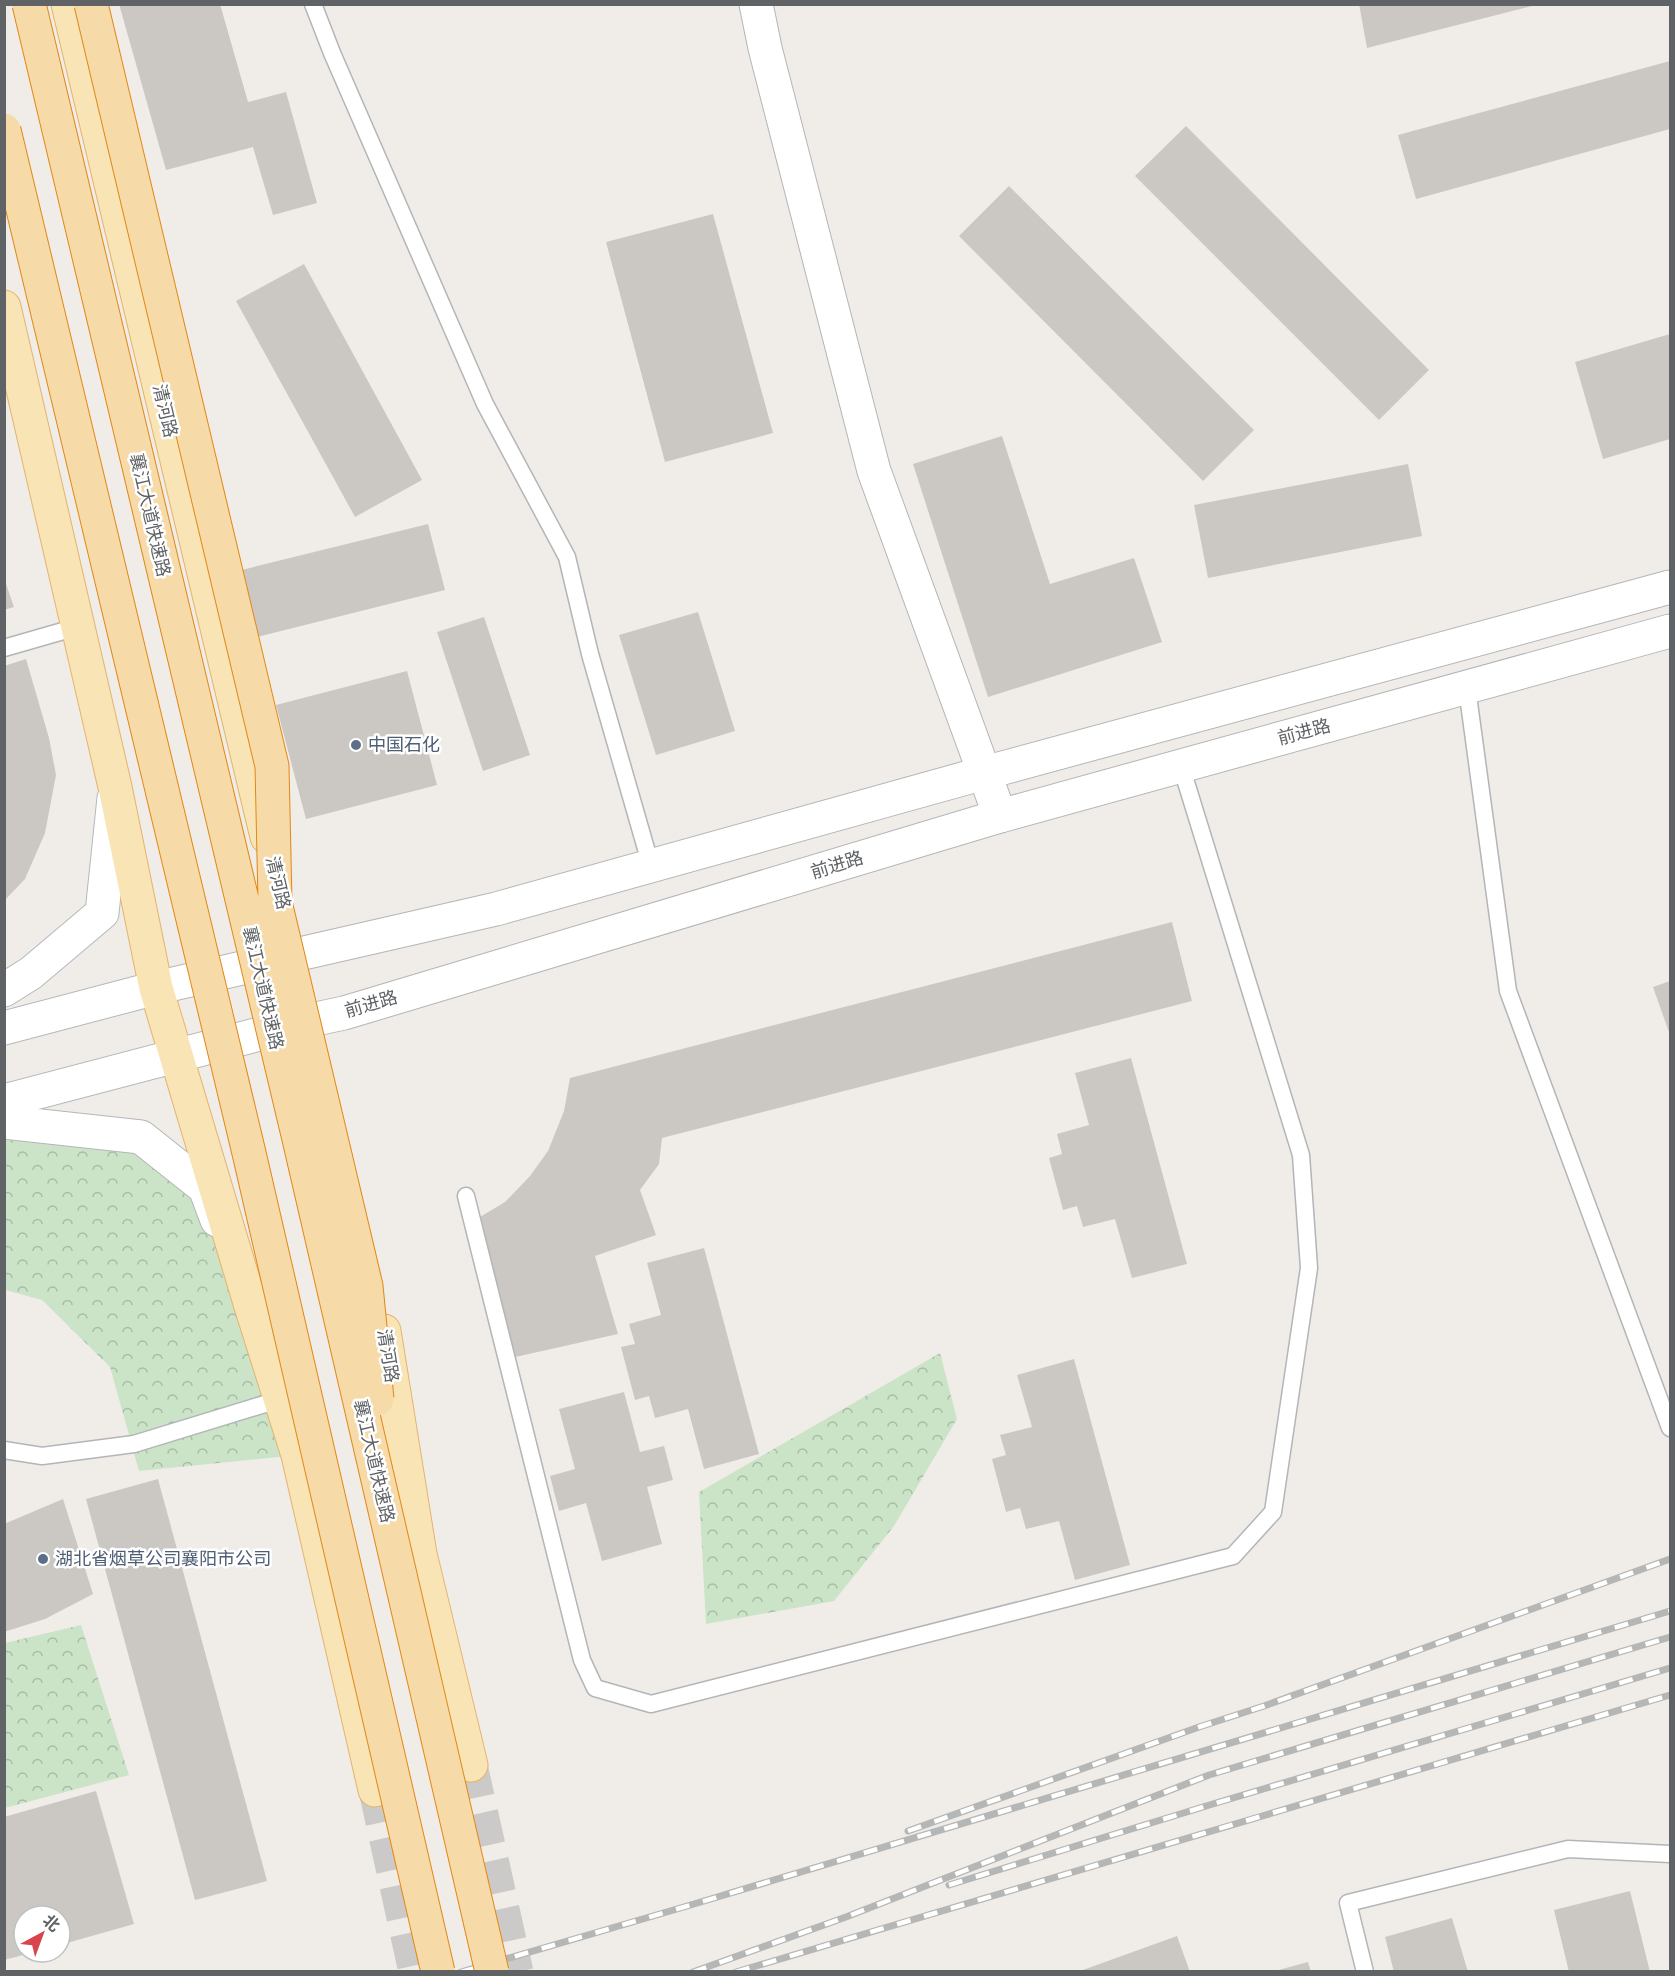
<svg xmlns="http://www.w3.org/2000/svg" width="1675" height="1976" font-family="'DM Sans','Noto Sans SC',sans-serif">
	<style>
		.park { fill: url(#park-crowns) }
		.building { fill: #cbc8c4 }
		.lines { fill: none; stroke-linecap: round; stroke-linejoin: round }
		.primary-tunnel { stroke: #cccac8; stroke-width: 33; stroke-dasharray: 33 16; stroke-linecap: butt }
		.service-casing { stroke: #b3b5b8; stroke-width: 19 }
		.minor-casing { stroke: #b3b5b8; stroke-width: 35 }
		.tertiary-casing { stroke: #b3b5b8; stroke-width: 35 }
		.secondary-casing { stroke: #b4b7bb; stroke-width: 35 }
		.primary-casing { stroke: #e5b36c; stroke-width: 35 }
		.service { stroke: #fff; stroke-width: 16 }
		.minor { stroke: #fff; stroke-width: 33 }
		.tertiary { stroke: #fff; stroke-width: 33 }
		.secondary { stroke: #fff; stroke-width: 33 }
		.primary { stroke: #f8e4b5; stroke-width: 33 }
		.rail-casing { stroke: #b5b6b6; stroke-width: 7 }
		.rail { stroke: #fff; stroke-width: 4.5; stroke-dasharray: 14; stroke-linecap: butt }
		.trunk-bridge-casing { stroke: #e28716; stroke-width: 35; stroke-linecap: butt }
		.trunk-bridge { stroke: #f6daa8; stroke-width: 33 }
		.service-dot { fill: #5c6f8a; stroke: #fff; stroke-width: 2 }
		.labels { text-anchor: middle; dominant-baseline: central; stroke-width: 5; stroke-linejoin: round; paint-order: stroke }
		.street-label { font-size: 18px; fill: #5f6366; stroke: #fff }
		.service-label { font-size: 18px; fill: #4e5e75; stroke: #fff; text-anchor: start }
	</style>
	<defs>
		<pattern id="park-crowns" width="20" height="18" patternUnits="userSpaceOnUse" patternTransform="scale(1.5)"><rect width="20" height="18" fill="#cbe4c7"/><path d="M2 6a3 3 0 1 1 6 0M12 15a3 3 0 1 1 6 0" fill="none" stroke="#a8bca5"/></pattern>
	</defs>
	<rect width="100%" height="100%" fill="#f0ede8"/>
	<path class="park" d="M4,1122L141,1137L205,1188L298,1455L139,1471L110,1367L42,1300L5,1290Z
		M940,1353L957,1419L894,1526L834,1601L706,1624L699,1492Z
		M81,1625L129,1775L5,1808V1643Z"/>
	<path class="building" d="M119,4H220L248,102L286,92L317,203L273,215L253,147L166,170Z
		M1359,4H1536V5L1367,48Z
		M1670,61V129L1416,199L1398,135Z
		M1186,126L1429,370L1379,420L1135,176Z
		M1009,186L1254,430L1203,481L959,236Z
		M713,214L773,433L665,462L606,242Z
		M304,264L422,480L355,517L236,301Z
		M1670,334V439L1603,459L1575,362Z
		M1002,436L1050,584L1134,558L1162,642L988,697L913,464Z
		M1408,464L1422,536L1208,578L1194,505Z
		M428,524L445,590L237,642L221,575Z
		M4,578L14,607L4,610Z
		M698,612L735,731L656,755L619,635Z
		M484,617L530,755L483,771L437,632Z
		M26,659L49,738L56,775L45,833L25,879L4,901V666Z
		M407,671L437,785L306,819L276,705Z
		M1172,922L1192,1001L662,1138L659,1164L640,1190L656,1235L595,1256L618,1334L511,1358L480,1217L505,1202L530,1176L548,1151L564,1111L570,1078Z
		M1670,981V1035L1653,987Z
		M1131,1058L1187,1264L1132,1278L1115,1219L1083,1227L1077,1206L1063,1210L1049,1158L1062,1154L1057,1134L1089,1125L1075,1073Z
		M704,1248L759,1454L704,1469L688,1409L655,1418L649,1396L635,1400L621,1347L635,1344L629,1324L661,1315L647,1263Z
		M1074,1359L1130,1565L1075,1580L1059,1521L1026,1529L1020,1508L1006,1512L992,1459L1006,1455L1000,1435L1032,1427L1017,1375Z
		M624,1392L640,1452L664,1446L673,1480L647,1487L662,1544L602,1561L586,1503L559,1511L550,1476L575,1469L559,1409Z
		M158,1479L267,1881L195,1900L86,1499Z
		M63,1499L93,1594L45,1619L4,1632V1524Z
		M96,1791L134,1924L60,1945V1916H24V1952L31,1953L4,1960V1817Z
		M1630,1891L1650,1972H1569L1554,1910Z
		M1452,1918L1468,1972H1394L1385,1937Z
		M1177,1936L1190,1972H1080V1971Z
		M1308,1962L1311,1972H1275V1971Z"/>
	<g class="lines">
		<path class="primary-tunnel" d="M471,1765L517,1972
			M375,1790L415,1972"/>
		<g class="service-casing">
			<path id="service" d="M313,4L332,53L485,404L567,557L590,654L651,866
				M4,648L77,627
				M1467,688L1508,991L1670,1428
				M466,1196L582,1660L595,1688L651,1704L1233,1556L1273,1512L1309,1268L1301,1155L1181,766
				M4,1450L42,1456L134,1444L281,1399
				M1365,1972L1348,1903L1568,1849L1670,1854"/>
		</g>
		<g class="minor-casing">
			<path id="minor" d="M756,4L765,48L874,471L1000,816"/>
		</g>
		<g class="tertiary-casing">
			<path id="tertiary" d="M295,955L496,909L984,773L1670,587
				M311,1020L344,1013L504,965L1000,816L1670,631"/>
		</g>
		<g class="secondary-casing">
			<path id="secondary" d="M4,990L31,973L102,913L114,798
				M4,1028L156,988L285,958
				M4,1101L301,1023
				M4,1122L141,1137L205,1188L217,1220"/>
		</g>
		<g class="primary-casing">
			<path id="primary" d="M68,4L267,837
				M4,307L115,787L156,988L250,1303L298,1455L375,1790
				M384,1331L420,1554L471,1765"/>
		</g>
		<use href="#service" class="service"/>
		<use href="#minor" class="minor"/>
		<use href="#tertiary" class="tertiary"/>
		<use href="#secondary" class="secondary"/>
		<use href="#primary" class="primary"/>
		<g class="rail-casing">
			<path id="rail" d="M908,1831L1199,1727L1264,1706L1670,1559
				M949,1885L1216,1803L1670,1668
				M461,1972L694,1904L1670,1611
				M693,1972L846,1917L1209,1775L1670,1637
				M736,1972L1670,1695"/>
		</g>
		<use href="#rail" class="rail"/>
		<g class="trunk-bridge-casing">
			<path id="trunk-bridge" d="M29,4L299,1139L492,1972
				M91,4L272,766L275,902L366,1286L377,1399
				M4,130L249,1153L438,1972"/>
		</g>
		<use href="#trunk-bridge" class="trunk-bridge"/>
	</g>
	<g class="service-dot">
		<circle cx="356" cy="745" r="6"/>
		<circle cx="43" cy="1559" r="6"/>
	</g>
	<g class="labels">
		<g class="street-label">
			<text transform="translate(165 411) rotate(77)">清河路</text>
			<text transform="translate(150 515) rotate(77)">襄江大道快速路</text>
			<text transform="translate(1304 732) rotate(-15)">前进路</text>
			<text transform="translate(837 865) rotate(-17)">前进路</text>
			<text transform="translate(278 883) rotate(77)">清河路</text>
			<text transform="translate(263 988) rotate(77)">襄江大道快速路</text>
			<text transform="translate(371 1004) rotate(-16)">前进路</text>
			<text transform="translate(388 1356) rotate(81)">清河路</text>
			<text transform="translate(374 1461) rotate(77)">襄江大道快速路</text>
		</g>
		<g class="service-label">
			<text x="368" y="745">中国石化</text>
			<text x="55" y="1559">湖北省烟草公司襄阳市公司</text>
		</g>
	</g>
	<rect width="1675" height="1976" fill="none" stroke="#5f6366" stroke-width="12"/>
	<g transform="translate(42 1934) rotate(41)"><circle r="28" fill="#ffffff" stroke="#bfc1c2" stroke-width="1.5"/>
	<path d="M0-4.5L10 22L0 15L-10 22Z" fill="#da444c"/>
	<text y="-9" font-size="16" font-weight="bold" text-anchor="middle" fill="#5f6366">北</text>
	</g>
</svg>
